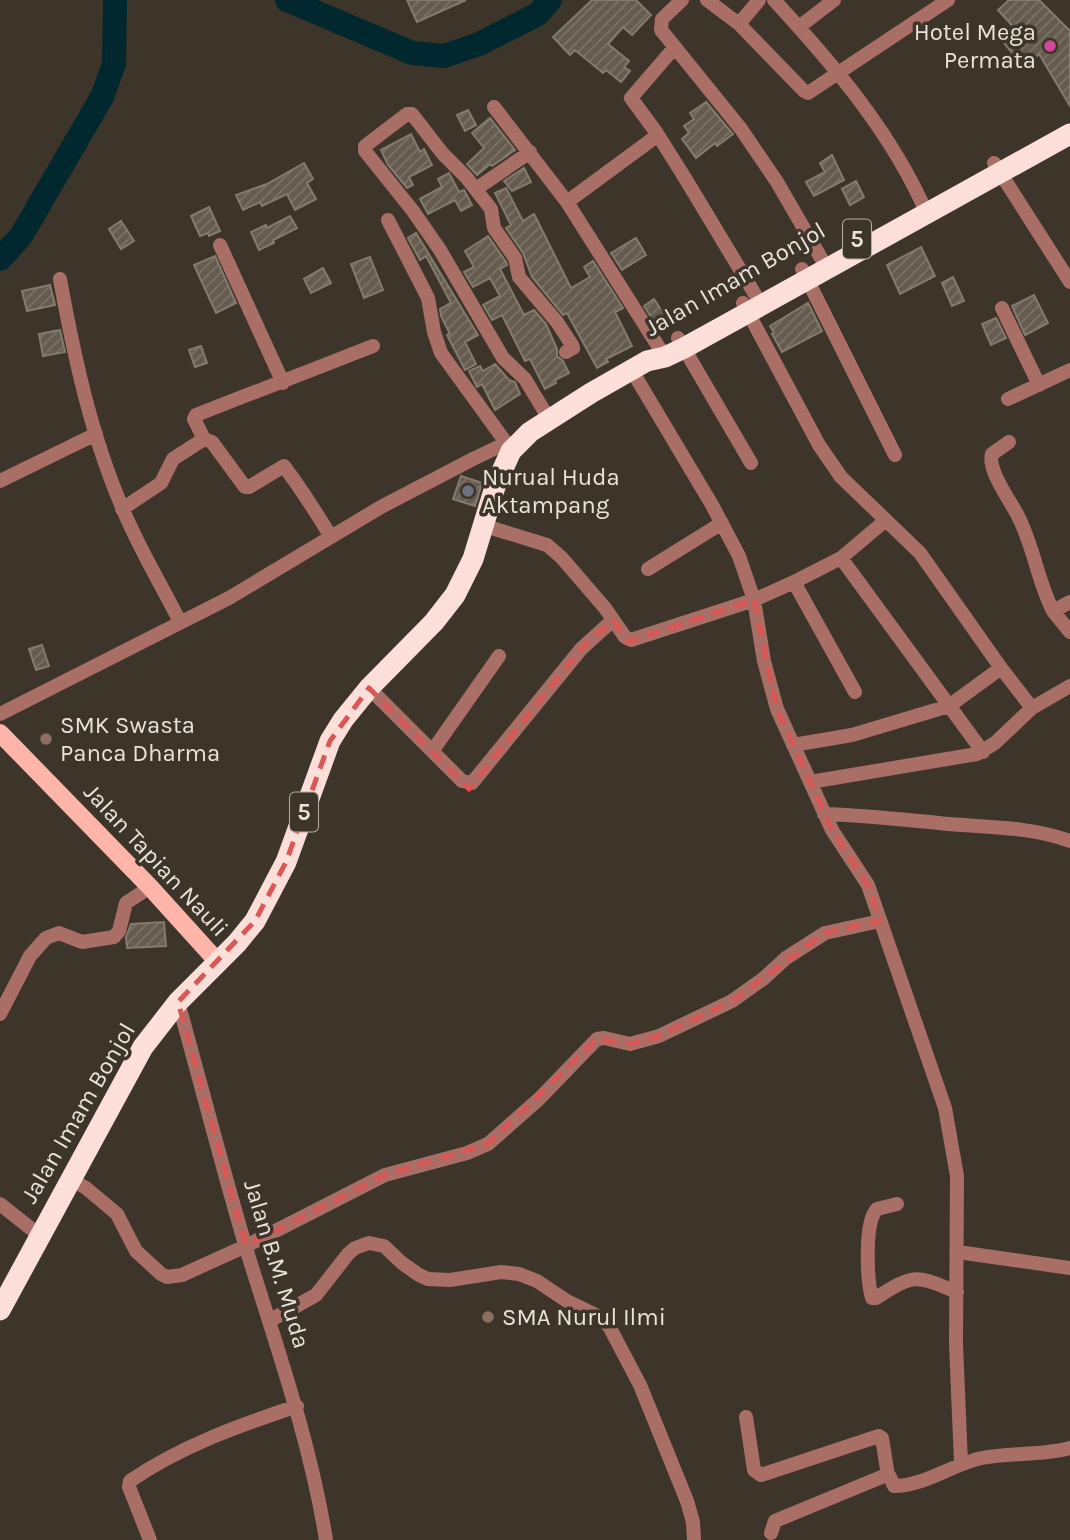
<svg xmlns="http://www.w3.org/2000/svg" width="1070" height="1540" font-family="Karla,sans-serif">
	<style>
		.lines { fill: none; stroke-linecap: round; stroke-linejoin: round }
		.river { stroke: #01282f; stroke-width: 24 }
		.building { fill: url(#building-hatch); stroke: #847b6d; stroke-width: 2 }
		.minor { stroke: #a96f66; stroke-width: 14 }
		.major { stroke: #fdb5a9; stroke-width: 18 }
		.highway { stroke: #fddfda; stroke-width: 21 }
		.marked { fill: none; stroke: #da5755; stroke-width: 5; stroke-dasharray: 14 9; stroke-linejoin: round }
		.hotel-dot { fill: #d1479c; stroke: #3d3529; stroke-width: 2.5 }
		.worship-dot { fill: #6b7280; stroke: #3d3529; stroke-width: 2.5 }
		.education-dot { fill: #8d6e63; stroke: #3d3529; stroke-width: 2.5 }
		.labels { text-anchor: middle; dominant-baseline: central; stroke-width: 7; stroke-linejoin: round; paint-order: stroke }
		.shield { fill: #3d3529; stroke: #b5afa6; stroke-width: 2 }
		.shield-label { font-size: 23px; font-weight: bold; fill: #e8e3db }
		.poi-label { font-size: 24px; fill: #e8e3db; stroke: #3d3529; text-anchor: start }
		.street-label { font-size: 24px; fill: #e8e3db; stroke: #3d3529 }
	</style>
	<defs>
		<pattern id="building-hatch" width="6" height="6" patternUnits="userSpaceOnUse" patternTransform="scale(1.75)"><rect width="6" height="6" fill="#655c4f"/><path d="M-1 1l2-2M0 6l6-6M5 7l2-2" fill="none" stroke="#7b7368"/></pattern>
	</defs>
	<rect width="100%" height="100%" fill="#3d3529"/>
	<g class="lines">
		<path class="river" d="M287,0L412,53L444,56L479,44L538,14L550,0
			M0,259L21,236L102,97L114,64L115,0"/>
	</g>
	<path class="building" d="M407,0H466L417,22Z
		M592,0H636L651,15L632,35L623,27L608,44L629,61L624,67L630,71L621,82L606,70L603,73L575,50L570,55L553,37Z
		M1009,0H1039L1070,31V106L1039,54L1024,67L1003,42L1017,31L998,10Z
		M706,102L733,134L717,146L715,143L696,158L682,139L689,133L684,126L694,119L690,113Z
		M468,110L476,125L465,131L457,115Z
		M490,118L515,150L492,166L490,164L477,175L467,164L484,148L472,133Z
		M411,134L420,152L424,149L432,165L409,177L413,185L407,188L388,165L381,150Z
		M832,155L844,180L814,196L806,182L825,172L820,163Z
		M304,163L313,179L307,183L316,199L295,210L287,194L262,206L260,202L243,210L236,195L267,184Z
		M524,168L531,182L512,191L504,181Z
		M449,173L459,192L464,190L472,205L461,211L455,200L428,214L420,199L442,187L438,179Z
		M856,181L864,197L850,205L842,189Z
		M506,188L523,221L534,214L571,288L590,277L584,267L593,261L623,308L615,312L632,346L606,359L608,362L597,368L567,313L563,315L532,277L523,253L506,228L511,225L495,193Z
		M209,207L220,231L209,236L208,233L200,236L191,216Z
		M290,216L297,228L273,240L274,243L259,250L251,232L266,225L267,228Z
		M121,221L134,241L121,249L109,229Z
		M416,233L478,335L465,342L476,364L465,370L447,335L450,334L441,316L440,309L451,303L426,256L420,260L408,238Z
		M488,236L506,262L507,265L500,269L524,315L534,310L546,324L557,349V356L563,361L569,373L555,380L556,383L545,389L530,359L525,361L502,315L492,320L483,305L500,296L490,278L473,287L464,272L474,267L465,251Z
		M636,238L646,255L622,270L611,253Z
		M921,247L935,276L900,294L887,265Z
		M215,256L236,303L216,313L194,265Z
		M370,257L383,290L364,298L351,264Z
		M323,268L331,283L311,293L304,279Z
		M953,277L964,301L952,306L942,283Z
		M50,285L55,305L27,311L22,291Z
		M1034,295L1048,323L1025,335L1012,306Z
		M654,299L665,316L655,323L644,306Z
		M808,303L822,331L782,352L772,334L774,333L770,326Z
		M996,318L1006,338L991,345L982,324Z
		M60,330L65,352L43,356L39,334Z
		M201,346L207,363L195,367L189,350Z
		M495,364L509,380L515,382L520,394L495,410L482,384L477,387L469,371L480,366L483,371Z
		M461,476L482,483L475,506L453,499Z
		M42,645L49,666L36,670L29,649Z
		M164,922L166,946L127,948L126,937L131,924Z"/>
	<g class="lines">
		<path class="minor" d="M682,0L662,19L661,30L741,129L777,182L821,258
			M707,0L739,24L804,91L808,93L948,0
			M774,0C833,64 892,133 927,214
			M739,24L759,0
			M799,27L834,0
			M675,47L631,98L656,132L685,178L756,296
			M494,107L567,202
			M658,135L567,202L665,357
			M994,163L1070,282
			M476,189L530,152
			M388,220L428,298L434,332L441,353L507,444
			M220,245L283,383
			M802,269L895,455
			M60,279C74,356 91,435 122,507C138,547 161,584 180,622
			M743,303L819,445L841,477L920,553L1001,668L1032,708
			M1002,308L1039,385
			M678,338L751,463
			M631,369L712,505L739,556L754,600L764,661L777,709L832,830L868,885L945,1108L957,1176L956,1344L961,1463
			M1008,399L1070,370
			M549,419L525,379L503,358L440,250L413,211L365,151V146L407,114H412L443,154L466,177L491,209L494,228L515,258L519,277L557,322L572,345L573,348L566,352
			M204,439L212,442L245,487H249L284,466C301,489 316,512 331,537
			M1009,442L992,454C987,469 1009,499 1017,514C1034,546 1037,580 1053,611L1070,602
			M0,481L96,434
			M122,509L161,483L173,459L204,439L194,419L196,415L373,346
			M485,526L547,545L561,557L605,608L625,637L631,640L754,600L794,582L841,558L886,520
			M841,558L983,752
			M648,569L722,523
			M794,582L855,692
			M1053,611L1070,632
			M369,688L462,781L472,783L581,649L613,620
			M0,714L229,598L381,507L473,459L498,447L518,442
			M793,745L852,735L949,706L1001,668
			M433,750L499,656
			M810,782L977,754L995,743L1032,708L1070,686
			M824,814C865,815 906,820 948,824C989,827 1031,827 1070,841
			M178,1002C201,1084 222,1167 246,1248C276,1345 310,1440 326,1540
			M0,1014L30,956L46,938L59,933L82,942L114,937L119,931L126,903L150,887
			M70,1179L86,1188L117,1214L136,1251L161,1274L167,1277L182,1275L246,1246L385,1175L467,1153L488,1144L539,1099L597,1039L604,1038L630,1044L659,1036L732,1001L763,979L786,958L825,933L880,921
			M0,1204L39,1235
			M897,1204L877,1209C864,1222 867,1280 872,1298H876C915,1273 915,1275 957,1292
			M958,1252L1070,1268
			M269,1321L316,1295L348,1254L355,1248L369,1243L384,1246L402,1263L419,1275L428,1279L450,1280L501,1272L519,1274L537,1281L567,1301L602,1318L610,1328L640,1385L687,1501L693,1522L694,1540
			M746,1417L754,1470L761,1475L879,1436L882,1438L888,1476
			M771,1533L775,1521L884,1476L890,1477L894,1486C925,1486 952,1464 982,1458C1011,1452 1041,1456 1070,1448
			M150,1540L129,1487L130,1481C181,1446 238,1426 297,1406"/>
		<path class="major" d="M0,733L150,887L217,961"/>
		<path class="highway" d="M0,1310L143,1047L178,1002L237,943L255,921L286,862L330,741L343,720L369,688L434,622L455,595L473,559L495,487L511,451L530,432L591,393L647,361L665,357L684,348L1070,134"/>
	</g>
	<path class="marked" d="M754,600L777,709L832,830L868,885L880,921L825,933L732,1001L659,1036L630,1044L597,1039L488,1144L385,1175L246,1246L178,1002L255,921L286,862L330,741L369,688L469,789L581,649L613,620L628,642Z"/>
	<circle class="hotel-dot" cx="1050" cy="46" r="7"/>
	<circle class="worship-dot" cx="468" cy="491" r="7"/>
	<g class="education-dot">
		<circle cx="46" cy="739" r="7"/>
		<circle cx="488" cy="1317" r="7"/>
	</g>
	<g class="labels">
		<g class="shield">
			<rect x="843" y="219.5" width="28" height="39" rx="5"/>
			<rect x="290" y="792.5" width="28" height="39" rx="5"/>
		</g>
		<g class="shield-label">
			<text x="857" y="239">5</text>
			<text x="304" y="812">5</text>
		</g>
		<g class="poi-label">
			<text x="1036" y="32" text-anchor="end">Hotel Mega<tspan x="1036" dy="28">Permata</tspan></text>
			<text x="482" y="477">Nurual Huda<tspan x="482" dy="28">Aktampang</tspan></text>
			<text x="60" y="725">SMK Swasta<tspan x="60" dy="28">Panca Dharma</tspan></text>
			<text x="502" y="1317">SMA Nurul Ilmi</text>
		</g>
		<g class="street-label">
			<text transform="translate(735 279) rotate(-30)">Jalan Imam Bonjol</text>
			<text transform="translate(156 860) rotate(47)">Jalan Tapian Nauli</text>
			<text transform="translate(78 1113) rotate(-60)">Jalan Imam Bonjol</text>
			<text transform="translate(277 1264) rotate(73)">Jalan B.M. Muda</text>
		</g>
	</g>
</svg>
